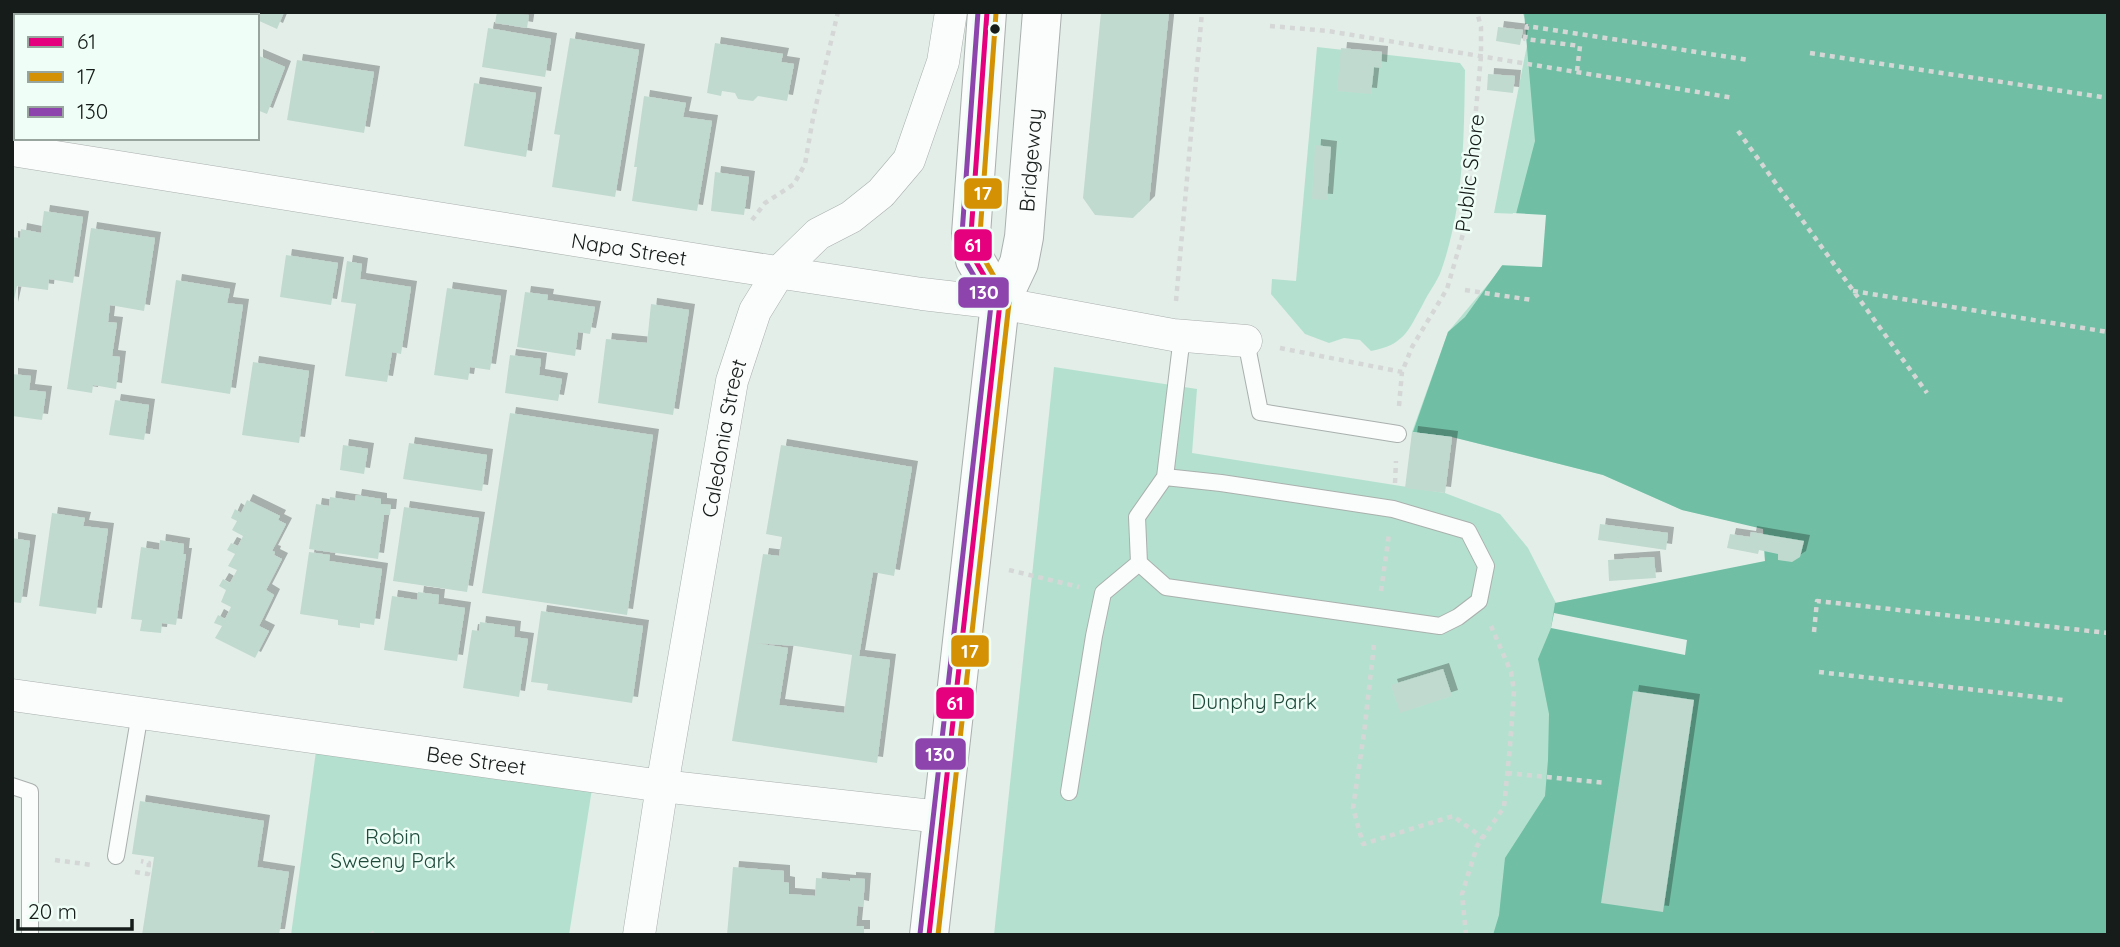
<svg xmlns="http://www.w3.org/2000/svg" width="2120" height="947" font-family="Quicksand,sans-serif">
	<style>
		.green { fill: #b4e1cf }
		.water { fill: #70bea4 }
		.pier { fill: #e3eee9 }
		.building { fill: #c1dad0; fill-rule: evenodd; filter: url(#shadow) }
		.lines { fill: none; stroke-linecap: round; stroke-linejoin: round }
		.service-casing { stroke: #a9b0ad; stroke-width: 18 }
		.minor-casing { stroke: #a9b0ad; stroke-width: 33 }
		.secondary-casing { stroke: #a9b0ad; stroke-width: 40 }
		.path { stroke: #d5d7d6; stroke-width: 4.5; stroke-dasharray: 5 5; stroke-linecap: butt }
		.service { stroke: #fbfcfc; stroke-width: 16 }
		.minor { stroke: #fbfcfc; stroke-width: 32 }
		.secondary { stroke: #fbfcfc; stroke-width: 38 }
		.bus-1-casing { stroke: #effef7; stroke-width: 10 }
		.bus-2-casing { stroke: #effef7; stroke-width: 10 }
		.bus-3-casing { stroke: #effef7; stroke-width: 10 }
		.bus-1 { stroke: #e5007d; stroke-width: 5 }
		.bus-2 { stroke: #d59104; stroke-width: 5 }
		.bus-3 { stroke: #8e44ad; stroke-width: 5 }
		.bus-dot { fill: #151c19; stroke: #effef7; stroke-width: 2.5 }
		.labels { text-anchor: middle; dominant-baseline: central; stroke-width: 5; stroke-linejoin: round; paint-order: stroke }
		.street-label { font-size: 21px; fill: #151c19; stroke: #effef7 }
		.park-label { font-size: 21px; fill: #1f4b3c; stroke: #effef7 }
		.line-badge { stroke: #effef7; stroke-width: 2.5 }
		.badge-label { font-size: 19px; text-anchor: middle; font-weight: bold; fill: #fff }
	</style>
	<defs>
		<filter id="shadow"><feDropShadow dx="6" dy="-6" stdDeviation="0" flood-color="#0004"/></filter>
	</defs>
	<rect width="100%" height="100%" fill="#e3eee9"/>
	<path class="green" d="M1522,12H1700L1852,484L1558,935H994L1054,367L1197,389L1192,453L1445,493L1500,514L1528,548L1556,603L1765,562L1763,528L1682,510L1603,475L1452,437L1412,432L1448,332L1546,215L1494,213L1530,30Z
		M1317,47L1460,63L1465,70C1464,137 1464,207 1441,271C1437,282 1428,293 1423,304C1408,331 1404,345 1371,351L1360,340L1344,338L1329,343L1305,334L1271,294L1272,279L1296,281Z
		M316,751L592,789L569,935H291Z"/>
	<path class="water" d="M1524,12H2108V935H1493L1499,915L1505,858L1545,796L1548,760L1549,714L1538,659L1551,628L1555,603L1765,561L1763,529L1682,510L1603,475L1452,437L1413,432L1448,332L1465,317L1503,264L1535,141Z"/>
	<path class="pier" d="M1513,213L1546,215L1542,267L1498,265Z
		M1554,613L1687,640L1685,655L1551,628Z"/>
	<path class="building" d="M12,12H26L25,16H16L14,87Z
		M131,12H195V16H130Z
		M239,12H284L277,29L257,20V16H247Z
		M497,12L529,15L527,28L495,23Z
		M1101,12H1169L1149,202L1133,218L1095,215L1083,198Z
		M1498,27L1523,30L1520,45L1496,41Z
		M488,28L551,39L545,77L482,67Z
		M570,38L639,50L615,197L552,187L560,135L554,134Z
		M715,43L783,54L781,62L794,64L787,101L758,96L753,101L738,99L735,93L722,91L721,96L707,93Z
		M1341,48L1382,52L1381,68L1374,67L1371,94L1337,91Z
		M257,55L285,67L267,114L257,110Z
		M297,60L374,72L364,133L287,120Z
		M1488,74L1515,76L1513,93L1487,90Z
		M474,83L536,93L526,157L464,146Z
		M644,96L686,103L683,117L712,121L697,211L632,201L637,167H634Z
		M1315,145L1331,147L1327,200L1312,199Z
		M715,172L749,177L744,215L711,211Z
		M44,211L83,217L73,283L49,279L48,290L17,286L12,308V237L20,238L21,229L41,233Z
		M91,228L155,238L144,311L110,305L108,322L117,323L112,356L120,357L116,389L93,385L92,393L67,389Z
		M286,255L338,263L331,305L280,297Z
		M347,261L362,264L360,279L411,287L401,354L392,352L387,382L345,376L356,304L341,302Z
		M176,280L230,289L227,303L243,305L230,394L161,383Z
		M447,288L501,296L490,370L470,367L468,380L434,375Z
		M525,292L548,295L547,300L595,307L590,334L578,332L575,356L517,347Z
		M651,304L689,310L673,415L598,403L606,339L647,343Z
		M510,355L541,359L539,375L562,379L558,401L505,393Z
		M253,362L309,371L299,443L242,435Z
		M12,374L31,376L29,390L46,392L42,420L12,416Z
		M115,400L149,405L144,440L109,435Z
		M510,413L653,435L627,615L482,593Z
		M1412,432L1452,437L1445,493L1405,488Z
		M409,443L487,455L482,491L403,479Z
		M343,445L368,449L364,474L340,470Z
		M781,445L912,467L894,576L873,572L859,656L890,660L877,763L732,741L763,554L779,556L782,537L766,534ZM755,643L796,646L852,655L844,713L779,705L788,648Z
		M356,495L381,499V504L391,505L390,515H384L378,559L309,549L316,504L329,506L330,497L355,501Z
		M247,500L280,516L278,520L286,524L272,551L275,552L274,555L282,559L266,590L274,595L259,626L269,631L255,658L215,638L222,626L214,623L218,615L225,619L231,607L221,602L226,590L219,586L223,579L230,583L237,570L228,566L235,554L227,550L231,543L238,546L243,536L232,530L237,521L231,518L235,509L241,513Z
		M404,507L479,518L467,592L393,581Z
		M52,513L85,518L83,526L108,529L96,614L39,606Z
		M1600,524L1668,533L1666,550L1598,540Z
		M1751,532L1804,541L1800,557L1792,562L1778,560V554L1759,550L1758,554L1727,548L1730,534L1750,537Z
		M12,538L30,541L21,603L12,602Z
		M160,540L184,544L183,554H186L176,625L162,623L161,633L140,631L142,620L131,619L141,547L159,550Z
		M309,552L330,555L329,561L382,569L374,625L360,623V628L338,625V620L300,614Z
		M1654,557L1656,578L1609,581L1608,560Z
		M418,592L439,595L438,604L465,608L457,661L384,650L392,596L417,600Z
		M541,611L643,626L632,703L547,690L548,684L531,682Z
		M480,622L515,627L514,637L528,639L519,697L463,688L472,630L479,631Z
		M1443,669L1452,696L1400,713L1391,685Z
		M1633,691L1694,700L1663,912L1601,903Z
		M140,801L264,821L257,867L289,872L279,935H142L154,857L132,854Z
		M733,867L784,871V882L789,883V894L815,896L816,878L850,881V878L865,879L863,907L858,906L856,926H864V935H727Z"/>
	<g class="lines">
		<g class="service-casing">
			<path id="service" d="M1246,341L1260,412L1398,434
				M1165,477L1221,483L1393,509L1468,531L1486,566L1479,601L1458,617L1440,626L1166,587L1139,563L1137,517Z
				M1165,477L1182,336
				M12,786L30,792V935
				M1069,792L1094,636L1103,593L1139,563
				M116,856L140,713"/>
		</g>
		<g class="minor-casing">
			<g id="minor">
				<path id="s1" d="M12,150L724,264L922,294L1000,303L1173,335L1246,341"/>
				<path id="s2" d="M12,695L662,786L941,817"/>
				<path id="s3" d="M639,935L662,786L732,381L755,311L779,272L818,234L851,217L881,193L909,160L943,62L951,12"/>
			</g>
		</g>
		<g class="secondary-casing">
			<g id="secondary">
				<path d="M987,12L971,234L975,260L1000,303"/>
				<path id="s4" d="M929,935L1000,303L1019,263L1024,237L1042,12"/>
			</g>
		</g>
		<path class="path" d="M1270,26L1328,31L1734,98
			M1810,53L2108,98
			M1577,71L1580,46L1525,39L1527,26L1749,60
			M1738,131L1927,393
			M752,220L765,203L794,184L805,164L813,118L838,12
			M1465,290L1532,300
			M1853,291L2108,332
			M1176,301L1202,12
			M1280,348L1402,372L1412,347L1447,289L1465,227L1481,56V27L1477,12
			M1399,406L1402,372
			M1395,483L1396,461
			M1009,570L1079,587
			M1381,591L1389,534
			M1814,632L1817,601L2108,633
			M1374,645L1364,733L1353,808L1363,844L1453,816L1483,838
			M1819,672L2063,700
			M1507,773L1606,783
			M55,860L92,865
			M135,872L148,874L149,863L141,861
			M371,932L373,935
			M1466,935L1462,894L1477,846L1504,807L1510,746L1514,691L1511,672L1491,626"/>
		<use href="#service" class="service"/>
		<use href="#minor" class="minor"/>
		<use href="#secondary" class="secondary"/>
		<g class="bus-1-casing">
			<path id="bus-1" d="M929,935L1000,303L975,260L971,234L987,12"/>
		</g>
		<g class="bus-2-casing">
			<path id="bus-2" d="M938,935L1009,303L983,257L980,234L996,13"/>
		</g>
		<g class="bus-3-casing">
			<path id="bus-3" d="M920,934L991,305L967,264L962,234L978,12"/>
		</g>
		<use href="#bus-1" class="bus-1"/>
		<use href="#bus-2" class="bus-2"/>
		<use href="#bus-3" class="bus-3"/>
	</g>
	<circle class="bus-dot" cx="995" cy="29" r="6"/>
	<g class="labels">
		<g class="street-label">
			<text stroke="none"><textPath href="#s4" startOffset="784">Bridgeway</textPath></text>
			<text transform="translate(1469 173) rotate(-83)">Public Shore</text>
			<text stroke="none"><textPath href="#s1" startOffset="625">Napa Street</textPath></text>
			<text stroke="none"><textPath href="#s3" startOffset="504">Caledonia Street</textPath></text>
			<text stroke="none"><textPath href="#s2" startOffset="469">Bee Street</textPath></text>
		</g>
		<g class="park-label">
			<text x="1254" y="701">Dunphy Park</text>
			<text x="393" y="836">Robin<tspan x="393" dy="24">Sweeny Park</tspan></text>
		</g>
	</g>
	<g class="line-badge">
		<rect x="963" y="177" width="40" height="33" rx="7" fill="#d59104"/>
		<rect x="953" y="228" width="40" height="34" rx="7" fill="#e5007d"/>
		<rect x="957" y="276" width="53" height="33" rx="7" fill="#8e44ad"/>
		<rect x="950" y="634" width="40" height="34" rx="7" fill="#d59104"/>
		<rect x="935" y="686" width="40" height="34" rx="7" fill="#e5007d"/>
		<rect x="914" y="737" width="53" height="34" rx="7" fill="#8e44ad"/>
	</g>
	<g class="badge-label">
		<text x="983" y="200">17</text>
		<text x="973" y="252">61</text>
		<text x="984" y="299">130</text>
		<text x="970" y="658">17</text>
		<text x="955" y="710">61</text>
		<text x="940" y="761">130</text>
	</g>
	<rect width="2120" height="947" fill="none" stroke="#151c19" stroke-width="28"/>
	<rect x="14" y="14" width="245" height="126" fill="#effef7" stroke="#98a49e" stroke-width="2"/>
	<rect x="28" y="37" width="35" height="10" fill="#e5007d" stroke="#98a49e" stroke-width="2"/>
	<text x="77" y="49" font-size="21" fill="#151c19">61</text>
	<rect x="28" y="72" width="35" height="10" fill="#d59104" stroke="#98a49e" stroke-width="2"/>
	<text x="77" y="84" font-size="21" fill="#151c19">17</text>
	<rect x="28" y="107" width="35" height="10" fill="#8e44ad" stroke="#98a49e" stroke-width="2"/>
	<text x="77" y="119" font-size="21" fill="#151c19">130</text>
	<path d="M18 919v10h114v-10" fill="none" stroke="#151c19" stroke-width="3.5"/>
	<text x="28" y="919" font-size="21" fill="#151c19" stroke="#effef7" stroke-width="5" paint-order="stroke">20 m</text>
</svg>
